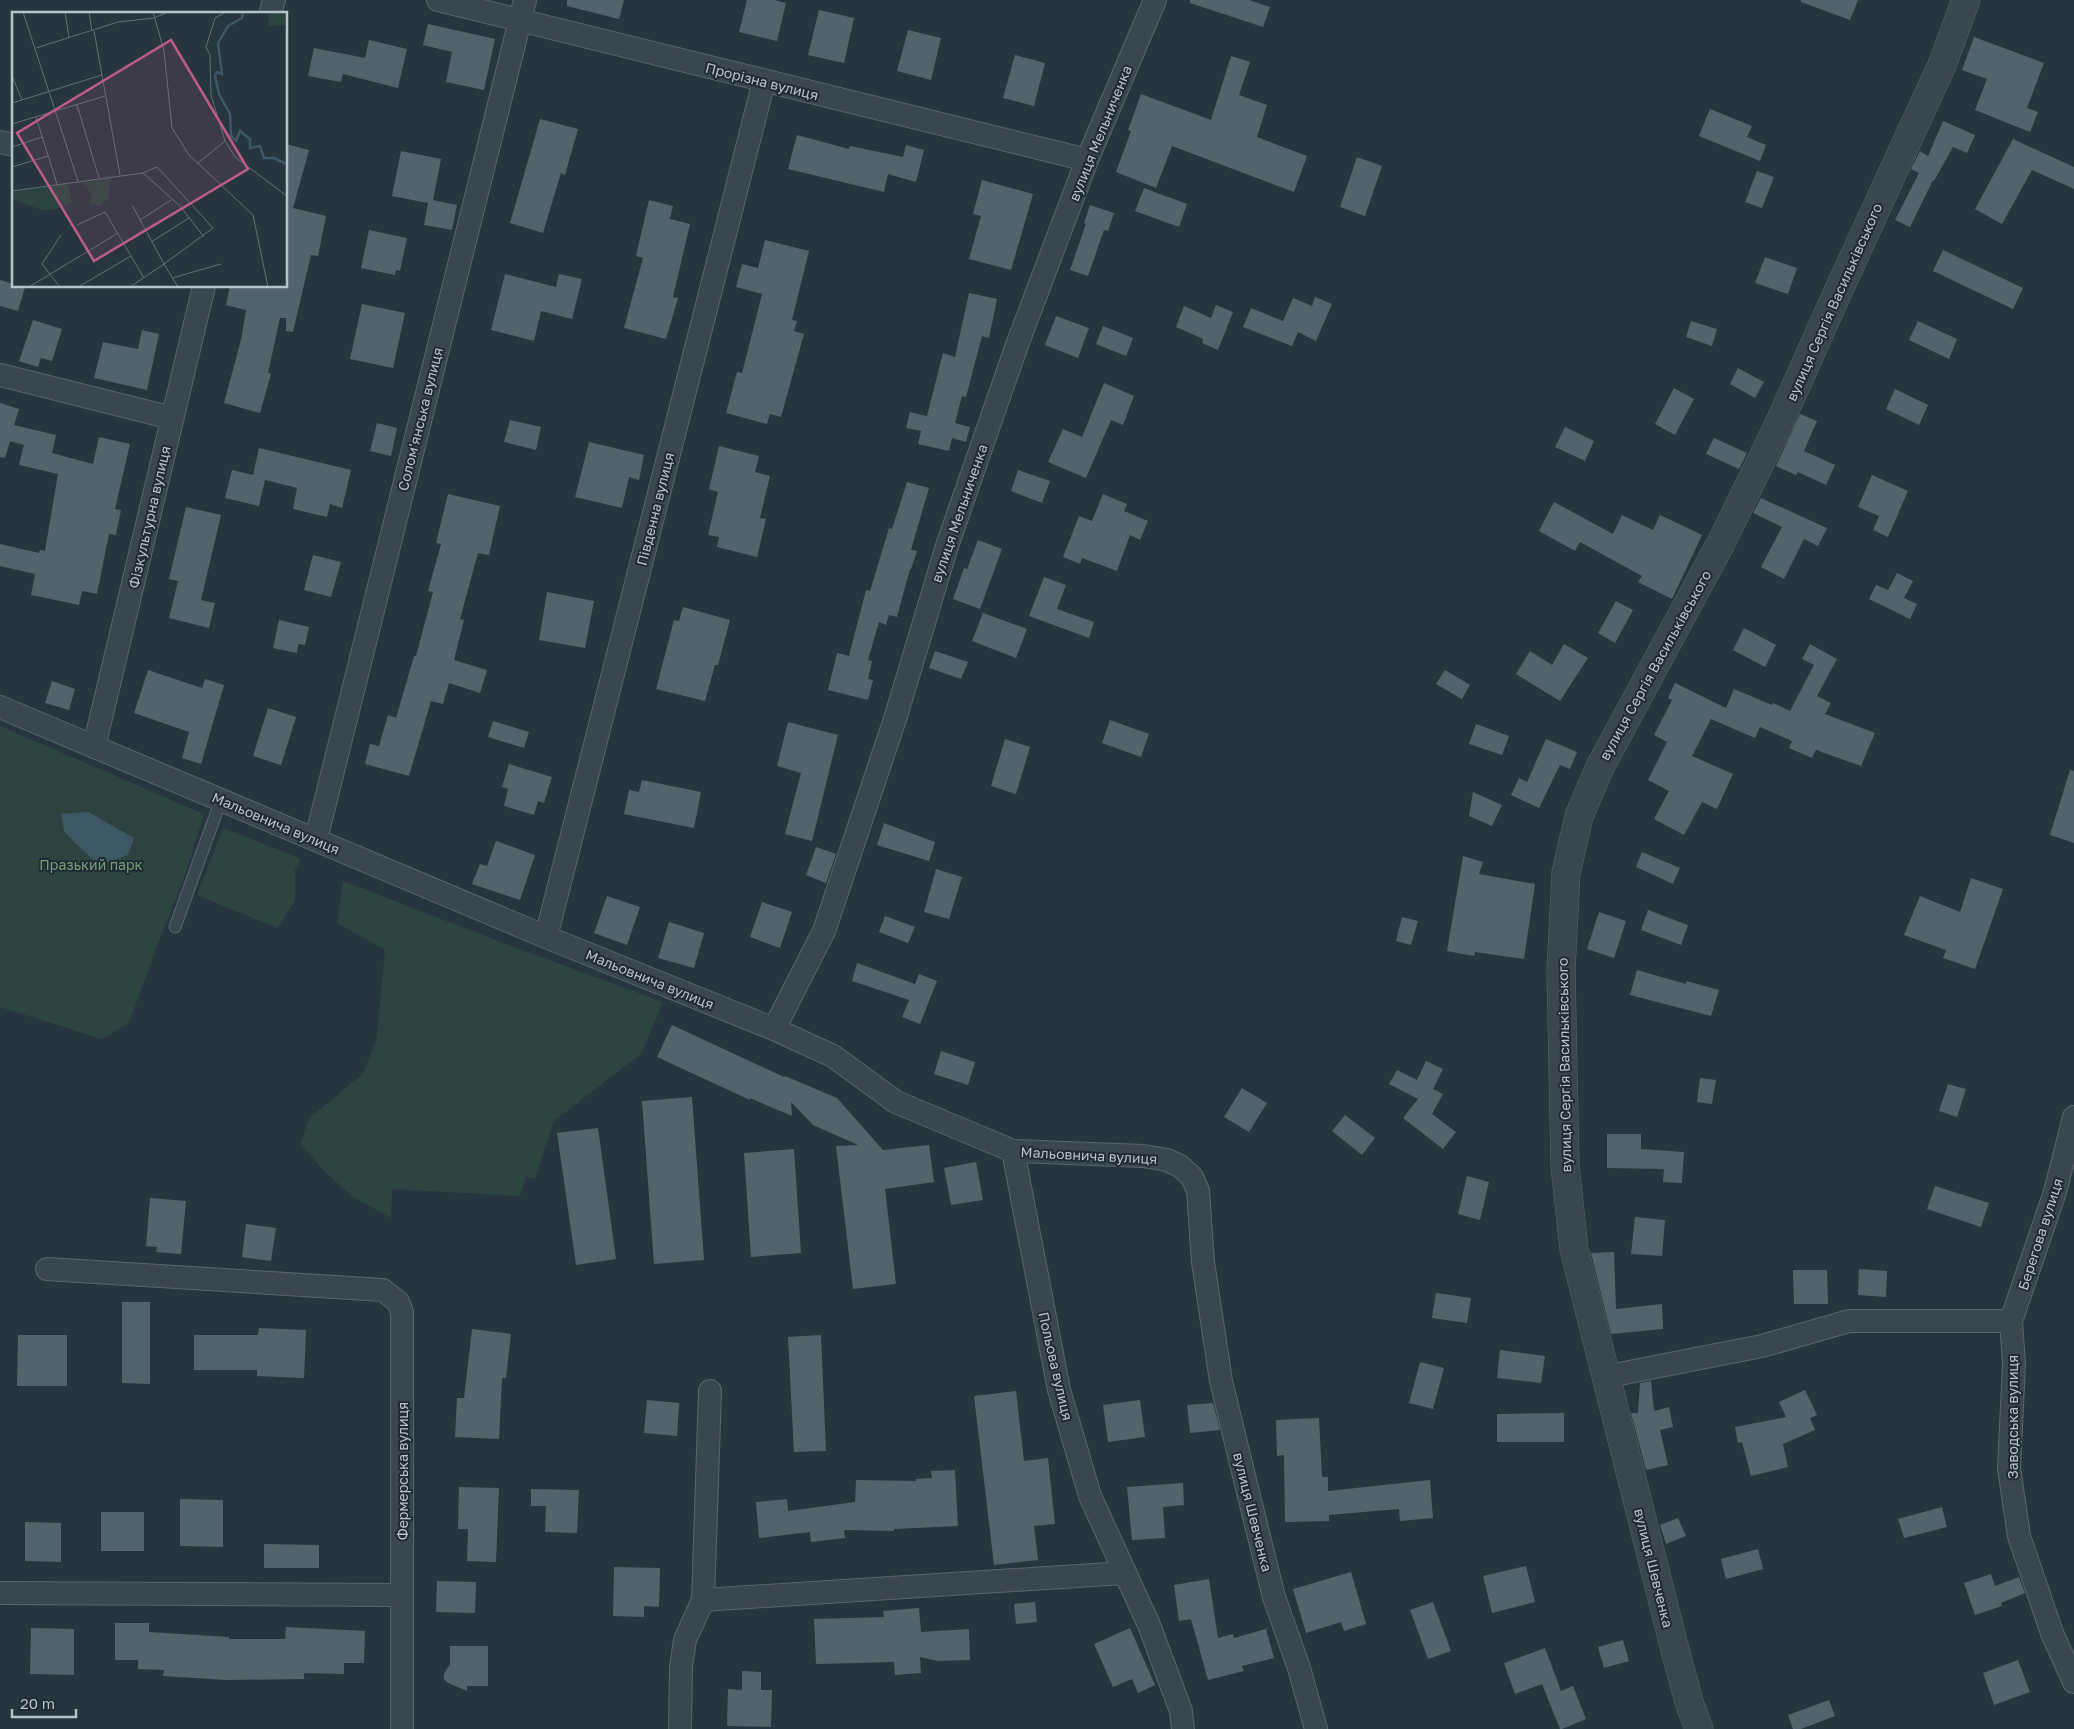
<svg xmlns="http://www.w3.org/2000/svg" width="2074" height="1729" font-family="'Golos Text',sans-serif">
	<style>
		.green { fill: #2c433f }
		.water { fill: #3e5765 }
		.building { fill: #53636b }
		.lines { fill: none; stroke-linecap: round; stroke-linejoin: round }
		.service-casing { stroke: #59656c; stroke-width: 13 }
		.minor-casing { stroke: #59656c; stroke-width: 24 }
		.tertiary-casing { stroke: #59656c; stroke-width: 29 }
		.service { stroke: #3b474e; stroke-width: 11 }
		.minor { stroke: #3b474e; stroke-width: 22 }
		.tertiary { stroke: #3b474e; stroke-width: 28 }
		.labels { text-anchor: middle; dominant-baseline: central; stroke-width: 4; stroke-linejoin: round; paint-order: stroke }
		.street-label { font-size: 14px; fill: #b7c2c9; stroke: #202c33 }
		.park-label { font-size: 14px; fill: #779d78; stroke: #202c33 }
		.inset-river { fill: none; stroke: #3e5765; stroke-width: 2.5 }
		.inset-road { fill: none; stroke: #616e76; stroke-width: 1 }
		.view { fill: #be5c87; fill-opacity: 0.15; stroke: #be5c87; stroke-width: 2.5 }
		.inset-edge { fill: none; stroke: #b7c2c9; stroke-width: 2.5 }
	</style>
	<rect width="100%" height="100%" fill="#27363e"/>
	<path class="green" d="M0,726L204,814L185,875L162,933L129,1023L102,1039L0,1007Z
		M223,828L301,859L295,870V901L277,928L197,895Z
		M343,881L514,947L663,1002L642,1053L554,1121L535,1179L526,1176L520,1196L392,1189L391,1218L353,1197L324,1171L301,1144L309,1118L363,1074L377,1037L385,950L337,923Z"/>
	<path class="water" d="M88,812L134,838L128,855L99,865L75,843L64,831L61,814Z"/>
	<path class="building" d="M567,0H624L619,19L567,6Z
		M747,0H774L786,3L777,41L739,32Z
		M1190,0H1249L1270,7L1263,27L1190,3Z
		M1801,0H1858L1850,20L1801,2Z
		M819,10L854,18L844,63L808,55Z
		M428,24L495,39L484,90L446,82L452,52L423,45Z
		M908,30L941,38L931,80L897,71Z
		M1974,37L2044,63L2027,108L2038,112L2030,132L1975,110L1987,79L1962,70Z
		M369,40L407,49L398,88L343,74L341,82L308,76L314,48L365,58Z
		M1015,55L1045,63L1034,106L1003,98Z
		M1231,56L1250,62L1239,95L1267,105L1257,137L1307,156L1294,192L1172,146L1156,188L1116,172L1131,131L1128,130L1141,94L1211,120Z
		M1710,109L1752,126L1747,137L1766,145L1760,161L1699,136Z
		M540,119L578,129L565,175L561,173L543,233L510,223Z
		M1943,121L1975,135L1967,153L1953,147L1934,181L1933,180L1910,227L1895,220L1919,173L1911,169L1920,151L1928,156Z
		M797,135L849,149L850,146L903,157L906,145L924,150L916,182L888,174L884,192L788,169Z
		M2013,139L2074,167V189L2032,170L2002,224L1975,209Z
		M286,144L309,150L293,208L326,216L318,256L311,255L293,332L286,331V318H280L268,373L271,374L260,413L224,403L241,340L246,310L226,305L230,286H286Z
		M401,151L441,159L433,200L457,205L452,230L424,225L428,203L392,196Z
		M1357,157L1382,166L1365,216L1340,207Z
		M1757,171L1774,177L1762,208L1745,202Z
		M982,180L1033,194L1011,270L969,259L981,216L973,214Z
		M1144,188L1187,204L1179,227L1135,211Z
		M649,200L673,206L670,219L690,224L673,297L678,298L666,339L624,328L643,258L636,256Z
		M1090,205L1114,213L1108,231L1104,230L1088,276L1070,270L1086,224L1084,223Z
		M369,230L407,238L400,271L396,270L395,275L361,268Z
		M765,240L809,251L792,320L797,321L794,331L804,334L781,417L770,414L767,424L726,413L737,372L742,373L762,294L736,287L742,264L758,268Z
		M1943,250L2023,288L2013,309L1933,271Z
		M1765,257L1797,268L1788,294L1755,283Z
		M505,274L556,287L559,274L582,279L572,319L541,311L534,341L491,330Z
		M0,280L14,284V286L25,287L18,311L0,306Z
		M969,293L997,299L989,338L982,336L966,397L962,396L955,423L970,427L966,442L952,438L949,451L918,444L921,431L906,428L910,412L927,416L943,353L955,357Z
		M1315,297L1332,304L1316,341L1298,332L1292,346L1243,327L1251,308L1283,321L1293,298L1312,306Z
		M362,304L405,313L393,368L350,359Z
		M1216,305L1233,312L1218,350L1202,343L1203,339L1176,327L1184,306L1211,318Z
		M1056,316L1089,328L1078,358L1045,345Z
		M33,320L62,329L52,361L41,358L38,367L19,361Z
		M1691,321L1717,329L1712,346L1686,337Z
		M1918,321L1957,339L1949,359L1909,340Z
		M1103,326L1133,338L1126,356L1096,344Z
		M142,330L159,334L147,390L94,378L103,342L138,349Z
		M1738,368L1764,382L1755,398L1730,384Z
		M1104,383L1134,396L1123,425L1111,420L1086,478L1048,462L1063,429L1082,437Z
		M1674,388L1694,399L1675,435L1655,424Z
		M1895,389L1928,405L1919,425L1886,409Z
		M0,403L19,409L14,425L56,435L52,453L93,464L99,437L130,444L115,509L121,510L116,535L109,534L97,594L82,591L79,605L31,595L35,574L0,566V544L39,553L40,550L45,551L58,474L19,465L24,445L10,441L5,458L0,457Z
		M1800,414L1817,421L1804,451L1835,465L1826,485L1798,472L1796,475L1776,466Z
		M510,420L541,427L536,450L504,442Z
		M377,423L397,428L391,456L370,451Z
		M1565,427L1594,441L1585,461L1555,447Z
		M1714,438L1747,453L1739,469L1706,454Z
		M589,442L644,455L639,480L629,477L622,508L575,497Z
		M719,446L759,456L755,472L770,476L760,518L766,519L757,557L717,547L719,537L708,535L718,492L709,489Z
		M259,448L351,470L342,508L330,504L327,517L293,509L297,488L265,480L259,506L225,498L232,470L253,475Z
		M1018,470L1050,481L1042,503L1011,491Z
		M1872,475L1908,491L1888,537L1873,530L1879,516L1858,507Z
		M907,482L929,488L911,550L917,551L911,569H910L897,617L889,615L886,625L879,622L868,660L872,661L868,679L873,680L868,700L828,690L837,653L849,656L866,590L870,591L889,528L892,529Z
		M448,494L500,506L489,555L478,553L460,619L464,620L454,660L487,670L480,693L449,683L443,704L431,701L409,776L365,764L370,744L379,746L388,715L396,718L414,656H416L433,592L428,591L441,544L436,543Z
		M1103,494L1127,504L1124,511L1148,521L1140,540L1130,535L1117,571L1082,558L1080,564L1063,557L1079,516L1092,521Z
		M1761,498L1827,528L1818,546L1804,539L1784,579L1761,567L1782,527L1753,513Z
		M1554,502L1613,534L1622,515L1653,530L1660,515L1702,535L1672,599L1638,582L1642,576L1580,542L1575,551L1539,531Z
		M186,507L221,515L201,600L215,603L209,628L169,618L178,581L169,579Z
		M978,540L1002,549L980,609L953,599L964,568L967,569Z
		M313,555L341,562L331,597L304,590Z
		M1897,573L1913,581L1904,598L1917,604L1910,619L1869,599L1876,585L1888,590Z
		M1044,577L1066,585L1057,609L1094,622L1089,638L1029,616Z
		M547,592L594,601L585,648L539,640Z
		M1616,601L1633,610L1615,643L1598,633Z
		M683,607L730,620L718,665H715L705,701L656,689L674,620L679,621Z
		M983,613L1027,629L1016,658L972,641Z
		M279,620L309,627L305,645L298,644L297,653L273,648Z
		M1744,628L1776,645L1765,667L1733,650Z
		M1564,644L1588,658L1560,701L1516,674L1530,651L1552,665Z
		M1810,644L1837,659L1817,696L1831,703L1825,714L1875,733L1861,766L1816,750L1812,758L1789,748L1792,741L1760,727L1755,738L1711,719L1692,756L1733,774L1717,809L1702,802L1684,835L1654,819L1669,791L1648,780L1667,742L1654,735L1672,700L1668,698L1675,683L1726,708L1734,689L1772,705L1773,703L1790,711L1814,665L1802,659Z
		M935,651L968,662L961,679L929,668Z
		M148,670L202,688L205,679L224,685L201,764L182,758L189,732L134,713Z
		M1445,670L1470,685L1462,699L1436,684Z
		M52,681L75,689L69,710L45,703Z
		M268,708L296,717L281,765L253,756Z
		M1110,720L1149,734L1141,757L1102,743Z
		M493,721L529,732L524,748L488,737Z
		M788,722L838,735L812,841L785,834L801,773L777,766Z
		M1476,724L1509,736L1502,755L1469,744Z
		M1005,739L1030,747L1016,794L991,786Z
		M1546,739L1577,752L1570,769L1560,765L1539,808L1511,795L1519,778L1527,782Z
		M509,764L552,777L544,803L538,801L534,815L504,806L508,789L502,787Z
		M2070,770L2074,771V843L2050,835Z
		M642,780L701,792L694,828L624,814L629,790L639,792Z
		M1473,792L1502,805L1492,826L1469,816Z
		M884,823L935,842L929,861L877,845Z
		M496,841L535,855L520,900L472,884L480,864L487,866Z
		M816,847L836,854L826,883L806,875Z
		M1642,852L1680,868L1673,884L1636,867Z
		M1463,856L1483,862L1479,874L1535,884L1524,959L1475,952L1474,956L1447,951Z
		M936,869L962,877L949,919L924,912Z
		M1971,878L2003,889L1975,969L1943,958L1946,950L1904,935L1920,896L1960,912Z
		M607,896L640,907L627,945L594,933Z
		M762,902L792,912L780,948L750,937Z
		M1648,910L1688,925L1681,945L1641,930Z
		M1599,912L1626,921L1614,958L1587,949Z
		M885,916L915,927L908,943L879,932Z
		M1402,917L1418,921L1411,945L1396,941Z
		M669,922L704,933L694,968L658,958Z
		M857,963L915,984L919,974L937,981L920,1024L902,1017L909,1000L852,981Z
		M1637,970L1686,984V981L1719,990L1711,1016L1630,995Z
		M672,1025L784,1077L785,1076L837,1098L883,1150L929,1145L934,1182L885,1189L896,1284L853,1289L836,1146L858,1145L813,1125L791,1102L792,1116L750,1098V1100L657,1057Z
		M941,1051L975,1062L968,1085L934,1074Z
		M1426,1061L1443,1069L1433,1089L1443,1094L1432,1114L1456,1132L1443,1149L1403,1118L1418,1099L1389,1084L1397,1070L1417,1080Z
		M1700,1078L1716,1080L1712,1104L1697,1102Z
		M1948,1084L1966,1089L1957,1117L1939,1111Z
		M1242,1088L1267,1103L1249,1132L1224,1117Z
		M692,1097L704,1260L654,1264L642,1101Z
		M1345,1115L1375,1138L1362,1155L1332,1131Z
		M598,1128L616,1259L576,1265L557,1133Z
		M1607,1134H1641V1149L1684,1152L1682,1183L1663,1182L1664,1169L1607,1168Z
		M794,1149L801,1253L751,1257L744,1153Z
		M976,1162L983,1200L951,1205L944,1168Z
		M1467,1176L1489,1182L1480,1220L1458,1214Z
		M1935,1186L1989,1203L1981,1227L1927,1209Z
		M150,1198L186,1201L181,1254L156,1252L157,1247L146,1246Z
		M1635,1217L1665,1220L1662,1256L1631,1254Z
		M246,1224L276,1228L271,1261L242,1257Z
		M1614,1252L1616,1309L1662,1304L1663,1329L1611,1334L1591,1253Z
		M1859,1269L1887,1271L1886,1297L1858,1295Z
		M1793,1270H1827L1828,1304H1794Z
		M1436,1293L1471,1298L1467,1323L1432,1318Z
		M122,1302H150V1384L122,1383Z
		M259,1328L306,1330L304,1378L257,1376V1370H194V1335H258Z
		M472,1329L511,1334L506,1378H502L499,1439L455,1437L457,1398H464Z
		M18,1335H67V1386H17Z
		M821,1335L826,1451L794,1452L788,1337Z
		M1500,1350L1545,1356L1541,1383L1497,1378Z
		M1420,1362L1444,1368L1433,1409L1409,1403Z
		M1651,1381L1654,1411L1669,1407L1673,1427L1660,1430L1668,1465L1646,1470L1631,1413H1638L1640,1383Z
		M1805,1390L1817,1415L1810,1418L1815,1430L1783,1444L1788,1467L1751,1476L1742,1442L1738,1443L1735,1427L1786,1417L1779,1402Z
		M1016,1391L1024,1461L1048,1458L1055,1524L1034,1526L1038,1560L994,1565L974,1396Z
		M647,1400L679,1403L677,1436L644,1433Z
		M1140,1400L1145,1437L1108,1442L1103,1405Z
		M1213,1403L1220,1430L1190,1433L1187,1405Z
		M1564,1413V1442H1497V1414Z
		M1319,1418L1322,1477H1328V1491L1430,1480L1433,1518L1400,1521L1399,1509L1329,1515V1521L1285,1522L1284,1455L1277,1456L1276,1420Z
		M955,1470L958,1526L894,1529V1531L844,1530L845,1538L811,1542L810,1532L759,1538L756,1502L787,1499L788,1511L855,1502L856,1480L916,1481V1479L932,1478L931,1471Z
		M1183,1483L1184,1505L1163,1507L1165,1538L1132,1540L1127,1487Z
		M459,1487L499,1488L496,1562L467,1561L468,1529H458Z
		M531,1489L579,1490L577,1533L545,1532L546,1506H531Z
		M180,1499L223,1500V1547L180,1546Z
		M1942,1507L1947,1527L1904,1538L1898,1519Z
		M101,1512H144V1551H101Z
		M1678,1518L1686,1536L1666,1544L1660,1525Z
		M25,1522L61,1523V1562L25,1561Z
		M264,1544L319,1545V1568H264Z
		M1758,1549L1763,1569L1726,1579L1721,1559Z
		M1526,1566L1535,1602L1492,1613L1483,1576Z
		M614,1567L660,1568L659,1607L644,1606V1617L613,1616Z
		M1351,1572L1366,1624L1344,1631L1341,1622L1306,1633L1293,1589Z
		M1991,1574L1995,1586L2019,1577L2025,1593L2001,1603L2002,1606L1975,1615L1964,1583Z
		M1209,1579L1218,1638L1233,1634L1234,1638L1266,1629L1274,1658L1242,1666L1244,1671L1208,1680L1191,1619L1179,1621L1174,1585Z
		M437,1581L476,1582L475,1613L436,1612Z
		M1035,1602L1037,1622L1016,1624L1014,1604Z
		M1433,1602L1451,1651L1428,1659L1410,1610Z
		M919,1608L921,1632L969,1629L970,1660L938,1661L920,1657L921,1673L895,1675L894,1662L816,1664L814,1619L884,1617L883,1611Z
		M115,1623H149V1632L229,1637V1639H285L286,1627L365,1631L364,1663H344V1674L304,1673V1679L226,1680L163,1676L164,1670L138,1669V1660H115Z
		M31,1628L74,1629V1675L30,1674Z
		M1130,1628L1155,1685L1138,1693L1132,1679L1113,1687L1094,1644Z
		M1623,1640L1629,1661L1604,1668L1598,1647Z
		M450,1646H488V1686H467V1691L448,1683L444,1679V1674L450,1664Z
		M1545,1648L1561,1691L1573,1686L1586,1719L1562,1729H1560L1542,1684L1515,1694L1504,1663Z
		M2018,1660L2030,1692L1994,1705L1983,1673Z
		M742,1671L761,1672V1690H772L771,1727L727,1726L728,1689L742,1690Z
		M1829,1700L1835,1716L1801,1729H1793L1788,1715Z"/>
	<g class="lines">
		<g class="service-casing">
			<path id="service" d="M175,927L221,800"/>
		</g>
		<g class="minor-casing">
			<path id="minor" d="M438,0L1087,160
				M270,14L274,0
				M0,142L14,145
				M0,375L172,418
				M0,707L546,937L774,1029L833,1056L896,1102L1013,1151L1143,1156L1167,1160L1180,1166L1192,1177L1198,1191L1203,1262L1221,1381L1246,1484L1274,1597L1299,1668L1316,1729
				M94,747L204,286
				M316,839L525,0
				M546,937L764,81
				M774,1029L824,931L895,719L947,546L1017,345L1087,160L1155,0
				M2074,1117L2055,1192L2011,1321L2014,1364L2009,1468L2019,1536L2052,1633L2074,1682
				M1013,1151L1059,1390L1090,1496L1149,1625L1181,1711L1183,1729
				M47,1269L383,1290L398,1302L402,1312V1729
				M1604,1377L1762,1346L1849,1321H2011
				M0,1593L402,1595
				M703,1600L1125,1573
				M680,1729L681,1667L685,1640L703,1600L710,1391"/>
		</g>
		<g class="tertiary-casing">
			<path id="tertiary" d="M1699,1729L1689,1702L1674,1646L1574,1249L1565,1166L1561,970L1566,873L1579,816L1600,767L1722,541L1778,426L1836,296L1942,65L1966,0"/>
		</g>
		<use href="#service" class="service"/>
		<use href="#minor" class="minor"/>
		<use href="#tertiary" class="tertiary"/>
	</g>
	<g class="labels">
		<g class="street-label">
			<text transform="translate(762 81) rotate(14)">Прорізна вулиця</text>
			<text transform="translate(1100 133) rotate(-68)">вулиця Мельниченка</text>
			<text transform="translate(1834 302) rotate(-66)">вулиця Сергія Васильківського</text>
			<text transform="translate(420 419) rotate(-76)">Солом'янська вулиця</text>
			<text transform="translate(655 509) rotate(-76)">Південна вулиця</text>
			<text transform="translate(959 513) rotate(-71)">вулиця Мельниченка</text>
			<text transform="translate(149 517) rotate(-77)">Фізкультурна вулиця</text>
			<text transform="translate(1655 665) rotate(-61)">вулиця Сергія Васильківського</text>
			<text transform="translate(276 823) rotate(23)">Мальовнича вулиця</text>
			<text transform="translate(650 979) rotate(22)">Мальовнича вулиця</text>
			<text transform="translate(1564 1065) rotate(-91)">вулиця Сергія Васильківського</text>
			<text transform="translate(1089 1155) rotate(3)">Мальовнича вулиця</text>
			<text transform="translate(2040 1234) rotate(-72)">Берегова вулиця</text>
			<text transform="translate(1056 1366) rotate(77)">Польова вулиця</text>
			<text transform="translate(2012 1417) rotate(-90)">Заводська вулиця</text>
			<text transform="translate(402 1471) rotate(-90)">Фермерська вулиця</text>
			<text transform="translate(1253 1512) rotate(76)">вулиця Шевченка</text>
			<text transform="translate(1654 1568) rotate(76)">вулиця Шевченка</text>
		</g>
		<g class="park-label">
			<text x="91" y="864">Празький парк</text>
		</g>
	</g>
	<g transform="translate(12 12)">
		<rect width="275" height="275" fill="#27363e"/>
		<path d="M256,0H275V13L257,14ZM99,166L97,186L88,194L78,192L79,181L70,171ZM56,172L60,191L44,197L30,198L1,188L0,184V180Z" fill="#2c433f"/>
		<path class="inset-river" d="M231,0L230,6L216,14L206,31L210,62L205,60L203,64L207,82L218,102L219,124L224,129L228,119L238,127V136L248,134L252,146H262L275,152"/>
		<path class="inset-road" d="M11,0L66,169M53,0L57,25M77,0L80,19M141,0L152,39L160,116L177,143L241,203L256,275M214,0L203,6L194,35L198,43L199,83L213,129L223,145L275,184M82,19L108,163M24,36L106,10L142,6L156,0M0,64L10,88M0,91L90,63M65,93L87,166M24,105L45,172M0,112L93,84M0,135L30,125M185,152L213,129M0,155L36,144M131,161L169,195L192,225M0,179L131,161L145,155L201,216L152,252L120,193M128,208L159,188M65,213L93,200L132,266M139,230L177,206M160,266L209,252M17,275L106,221M48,275L30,252L49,223M66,275L119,244M118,275L152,252L166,275M201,275H252"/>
		<path class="view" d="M159,28L236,157L82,249L5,121Z"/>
		<rect width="275" height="275" class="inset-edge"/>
	</g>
	<path d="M12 1709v8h64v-8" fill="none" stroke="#b7c2c9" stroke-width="2.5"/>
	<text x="20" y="1709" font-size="15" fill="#b7c2c9" stroke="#202c33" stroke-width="4" paint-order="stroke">20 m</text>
</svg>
